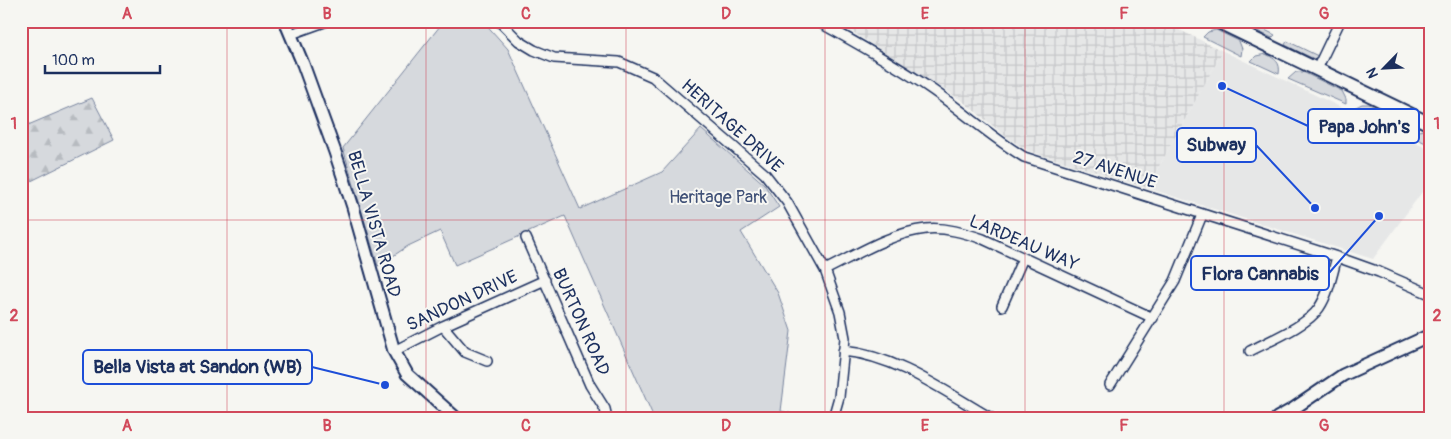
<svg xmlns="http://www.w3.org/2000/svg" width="1451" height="439" font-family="Pangolin,sans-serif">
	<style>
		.built { fill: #e6e7e7 }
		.industrial { fill: url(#industrial-grid) }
		.green { fill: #d6d9dd; stroke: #78849e }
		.forest { fill: url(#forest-firs); stroke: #78849e }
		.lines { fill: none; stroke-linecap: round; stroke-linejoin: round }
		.minor-casing { stroke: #1b2f5e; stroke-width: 12 }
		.tertiary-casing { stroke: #1b2f5e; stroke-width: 15 }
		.secondary-casing { stroke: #1b2f5e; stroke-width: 16 }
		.minor { stroke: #f6f6f2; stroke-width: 9 }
		.tertiary { stroke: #f6f6f2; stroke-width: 11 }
		.secondary { stroke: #f6f6f2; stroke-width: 12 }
		.grid { fill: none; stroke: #d1495b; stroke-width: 1; stroke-opacity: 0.55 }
		.labels { text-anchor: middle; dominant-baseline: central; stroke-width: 4; stroke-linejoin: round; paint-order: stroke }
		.street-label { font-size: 18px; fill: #1b2f5e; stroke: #f6f6f2 }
		.park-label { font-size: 18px; fill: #405177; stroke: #f6f6f2 }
		.leader { fill: none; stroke: #1d4ed8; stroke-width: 2 }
		.callout-dot { fill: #1d4ed8; stroke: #f6f6f2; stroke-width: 2 }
		.callout { fill: #f6f6f2; stroke: #1d4ed8; stroke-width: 2 }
		.callout-label { font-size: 19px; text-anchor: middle; font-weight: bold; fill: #1b2f5e }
		.neatline { fill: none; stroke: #d1495b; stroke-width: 2 }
		.grid-label { font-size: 16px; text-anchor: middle; font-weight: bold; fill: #d1495b }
	</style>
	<defs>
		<pattern id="industrial-grid" width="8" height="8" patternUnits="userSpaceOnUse" patternTransform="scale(1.25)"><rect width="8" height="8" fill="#e6e7e7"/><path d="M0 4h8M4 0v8" fill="none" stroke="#c5c6c9"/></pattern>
		<pattern id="forest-firs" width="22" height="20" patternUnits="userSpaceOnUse" patternTransform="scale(1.25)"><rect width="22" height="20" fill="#d6d9dd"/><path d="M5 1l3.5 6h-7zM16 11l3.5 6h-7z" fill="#b7bbc0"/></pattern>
	</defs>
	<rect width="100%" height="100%" fill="#f6f6f2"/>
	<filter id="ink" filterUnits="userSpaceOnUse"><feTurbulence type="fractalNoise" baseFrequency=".02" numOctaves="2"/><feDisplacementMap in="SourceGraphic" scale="10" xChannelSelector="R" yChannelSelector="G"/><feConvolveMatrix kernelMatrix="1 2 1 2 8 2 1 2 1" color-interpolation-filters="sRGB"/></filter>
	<g filter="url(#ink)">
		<path class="built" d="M1223,51L1430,150V181L1373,259L1147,188Z"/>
		<path class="industrial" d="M835,21H1161L1223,51L1147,188L1029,151L1008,138L961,100Z"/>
		<path class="green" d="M444,21H483L508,49L580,209L662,172L701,129L764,184L779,207L741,232L778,293L791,331L781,411L809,418H654L565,216L455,265L440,231L408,246L378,266L343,148Z
			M1236,21H1247L1275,35L1272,38Z
			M1216,30L1239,41L1242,49L1241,56L1203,37L1208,32Z
			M1287,41L1318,56L1316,60L1285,45Z
			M1266,54C1275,59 1281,62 1279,74L1251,61L1256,56Z
			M1296,72H1303L1342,91L1346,99V104L1288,79Z
			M1362,104H1369L1398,118L1399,130L1354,108Z
			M1424,130L1430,133V145L1411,136L1418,131Z"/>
		<path class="forest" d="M92,98L114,140L21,186V128Z"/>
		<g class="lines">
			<g class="minor-casing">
				<path id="minor" d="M499,21L519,41L534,50L554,58L619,62L653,77L765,174L787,202L825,270L840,312L845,338L839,397L833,418
					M817,21C856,43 895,64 931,89C963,111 991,137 1024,157L1337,257L1379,272L1430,294
					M291,34L327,21
					M1317,69L1340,21
					M526,238L590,385L605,409L607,418
					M825,270C856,255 890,233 926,229C945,227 965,233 983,239L1153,318
					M1002,306L1023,258
					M443,326L465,352L487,361
					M394,351L443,326L545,280
					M843,351C897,356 944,391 991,418
					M1250,351C1269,341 1308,325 1319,308C1329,293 1332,274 1337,257
					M1110,385L1175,281L1202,215"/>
			</g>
			<g class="tertiary-casing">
				<path id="tertiary" d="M285,21L303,64L335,152L353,207L394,351L407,374L456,418
					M1277,418L1293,409L1343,375L1430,335"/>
			</g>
			<g class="secondary-casing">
				<path id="secondary" d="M1217,21L1430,124"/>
			</g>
			<use href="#minor" class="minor"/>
			<use href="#tertiary" class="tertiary"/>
			<use href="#secondary" class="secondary"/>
		</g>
	</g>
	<path class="grid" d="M227,21V418M426,21V418M626,21V418M825,21V418M1025,21V418M1224,21V418M21,220H1430"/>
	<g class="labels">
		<g class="street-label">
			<text transform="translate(732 126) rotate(42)">HERITAGE DRIVE</text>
			<text transform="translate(1115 170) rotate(18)">27 AVENUE</text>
			<text transform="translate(374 224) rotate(74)">BELLA VISTA ROAD</text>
			<text transform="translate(1024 243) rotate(23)">LARDEAU WAY</text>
			<text transform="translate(462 301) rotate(-25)">SANDON DRIVE</text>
			<text transform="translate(581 322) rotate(66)">BURTON ROAD</text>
		</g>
		<g class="park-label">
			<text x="718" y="197">Heritage Park</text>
		</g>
	</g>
	<path class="leader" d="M1222 86L1308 126M1315 208L1256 145M1379 216L1329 273M385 385L312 367"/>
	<g class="callout-dot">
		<circle cx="1222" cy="86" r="5"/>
		<circle cx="1315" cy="208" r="5"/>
		<circle cx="1379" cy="216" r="5"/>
		<circle cx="385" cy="385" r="5"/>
	</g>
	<g class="callout">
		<rect x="1308" y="109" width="111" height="34" rx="5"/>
		<rect x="1177" y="128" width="79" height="34" rx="5"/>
		<rect x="1191" y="256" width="138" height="34" rx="5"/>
		<rect x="83" y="350" width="229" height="34" rx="5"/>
	</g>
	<g class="callout-label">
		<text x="1364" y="133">Papa John's</text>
		<text x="1216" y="151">Subway</text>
		<text x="1260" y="280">Flora Cannabis</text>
		<text x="198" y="373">Bella Vista at Sandon (WB)</text>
	</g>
	<rect width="1451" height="439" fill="none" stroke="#f6f6f2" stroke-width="55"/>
	<g transform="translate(1384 68) rotate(246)" stroke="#f6f6f2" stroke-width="4" paint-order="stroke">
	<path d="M0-4L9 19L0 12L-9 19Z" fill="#1b2f5e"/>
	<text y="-8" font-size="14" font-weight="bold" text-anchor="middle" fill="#1b2f5e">N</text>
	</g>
	<path d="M45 65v8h115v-8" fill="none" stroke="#1b2f5e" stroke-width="2.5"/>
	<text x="52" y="65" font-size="15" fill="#1b2f5e" stroke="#f6f6f2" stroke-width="4" paint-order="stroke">100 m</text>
	<rect x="28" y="28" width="1396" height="384" class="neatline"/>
	<g class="grid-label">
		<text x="127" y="19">A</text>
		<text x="327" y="19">B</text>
		<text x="526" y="19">C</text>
		<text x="726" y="19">D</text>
		<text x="925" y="19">E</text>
		<text x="1124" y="19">F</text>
		<text x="1324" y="19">G</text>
		<text x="14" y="129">1</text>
		<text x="1437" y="129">1</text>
		<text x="14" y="321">2</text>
		<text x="1437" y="321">2</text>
		<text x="127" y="431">A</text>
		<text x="327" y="431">B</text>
		<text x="526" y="431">C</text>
		<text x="726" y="431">D</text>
		<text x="925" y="431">E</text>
		<text x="1124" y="431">F</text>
		<text x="1324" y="431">G</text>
	</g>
</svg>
